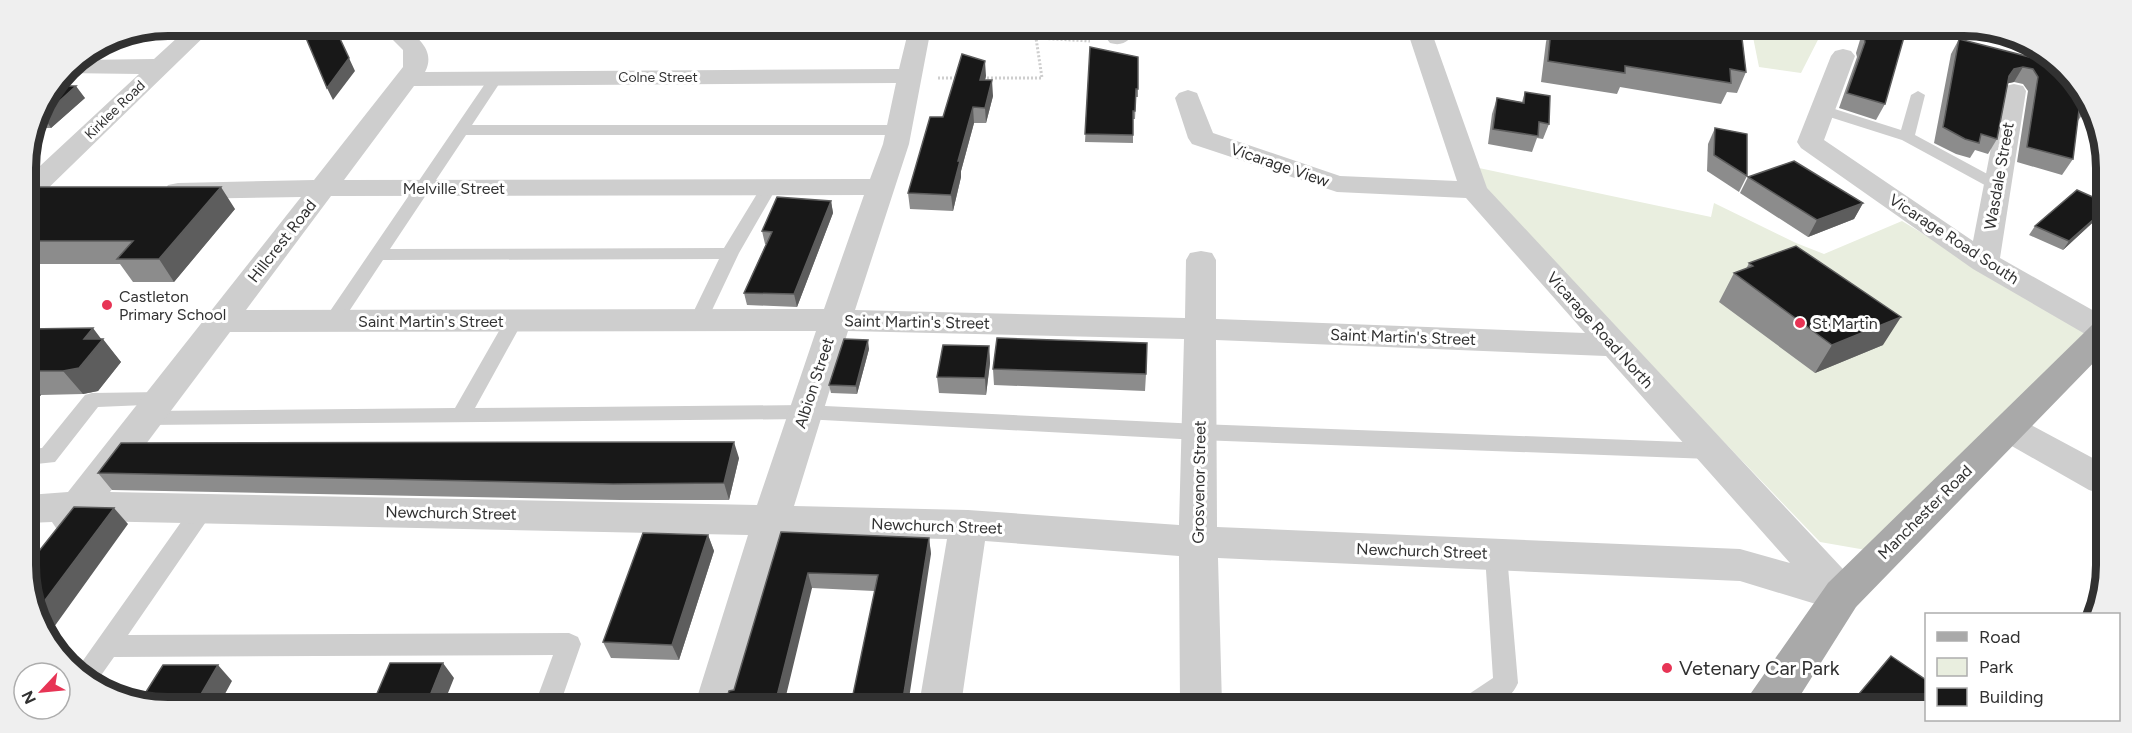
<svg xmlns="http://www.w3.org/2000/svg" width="2132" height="733" font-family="Figtree,sans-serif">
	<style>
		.green { fill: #e9eedf }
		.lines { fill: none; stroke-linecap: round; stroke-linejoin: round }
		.path { stroke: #cecece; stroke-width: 3; stroke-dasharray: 2 2; stroke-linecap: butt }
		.service { fill: #cecece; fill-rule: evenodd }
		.minor { fill: #cecece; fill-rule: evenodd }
		.primary { fill: #a9a9a9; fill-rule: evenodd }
		.wall { fill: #8c8c8c }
		.shaded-wall { fill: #5d5d5d }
		.building { fill: #181818; stroke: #5d5d5d; stroke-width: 1.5 }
		.poi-dot { fill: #e73455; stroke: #fff; stroke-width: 2 }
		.labels { text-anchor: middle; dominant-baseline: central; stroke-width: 6; stroke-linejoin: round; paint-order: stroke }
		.far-street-label { font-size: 14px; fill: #313131; stroke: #fff }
		.street-label { font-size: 16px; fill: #313131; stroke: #fff }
		.poi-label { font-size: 16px; fill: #313131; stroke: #fff; text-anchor: start }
		.near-poi-label { font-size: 20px; fill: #313131; stroke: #fff; text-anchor: start }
		.rim { fill: none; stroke: #313131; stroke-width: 8 }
	</style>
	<rect width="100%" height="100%" fill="#fff"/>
	<path class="green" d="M1697,30H1823L1801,73L1759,67L1753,37Z
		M1479,168L1711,217L1714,203L1796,243L1824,254L1902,221L2085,332L1866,550L1820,542L1480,188Z"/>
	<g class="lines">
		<path class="path" d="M438,35L445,26
			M938,78H957
			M983,78H1042L1036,38L1090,41"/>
		<path class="service" d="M496,74L503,78L472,125H899L907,130L899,135H466L390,249L724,248L763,184H775L777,187L739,253L705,325L698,327L691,325L689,321L719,259L383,260L340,325L333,327L326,325L324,321L326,317L491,75Z
			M1918,91L1925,95L1915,135L2004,183L2006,186L2004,189H1992L1902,140L1817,113L1814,110L1822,105L1901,130L1911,95Z
			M514,315L521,317L523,321L475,408L804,405L1199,424L1710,443L1717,445L1720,451L1717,457L1710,459L1199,440L804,419L146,425L139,423L136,418L139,413L146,411L455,408L507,317Z
			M161,392L168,394L171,399L168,404L98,407L55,462L27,465V449L42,448L85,395L92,393Z
			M204,498L212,501L215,507L212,513L128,635L569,633L578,637L581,644L560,704H535L553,655L114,657L97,681L77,669L196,501Z
			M1496,546L1504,548L1507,555L1518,683C1507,708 1483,706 1459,706L1463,698L1493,678L1485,555L1488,548Z"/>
		<path class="minor" d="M190,26H215L36,200L26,202V179L139,74L63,73L79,60L154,59Z
			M379,26H404C418,38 436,51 425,72L899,69L909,28H931L909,144L855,310L1185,318L1186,260L1190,253L1201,251L1212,253L1216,260V319L1585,333L1466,198L1337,192L1192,144L1188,138L1175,98L1179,93L1188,90L1197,93L1213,133L1340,176L1457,181L1409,36L1412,29H1435L1433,36L1487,188L1856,583L1862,595L1856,607L1842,612L1740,581L1218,558L1222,705H1180L1179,556L985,541L961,705H919L947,539L786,536L737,704H695L748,535L88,521C79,533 70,533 56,528L52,522L28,523V495L68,492L301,197L178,199L168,197L164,191L168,185L178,183L314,180L403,67V50ZM896,83L883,144L870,179L344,180L414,86ZM864,195L824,309L246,310L331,196ZM816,331L757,505L110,492L230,332ZM848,331L1184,339L1179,525L968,510L794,506ZM1216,340L1606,356L1790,563L1740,549L1217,527Z
			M1114,28H1138C1130,40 1124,47 1110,43L1106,38Z
			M1843,49L1851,51L1855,56L1824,140L1973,241L2002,91L2005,86L2014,84L2023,86L2026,91L2000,258L2103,316V341L2092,338L1973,269L1801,148L1797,142L1831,56L1835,51Z
			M2008,415L2020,419L2102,463V494L2089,490L1996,437L1991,428L1996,419Z"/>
		<path class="primary" d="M2103,322V353L1856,607L1793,707H1745L1751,693L1828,583L2092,325Z"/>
	</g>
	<path class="wall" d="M1549,29H1606L1636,34V29L1741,30L1746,72L1737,93L1727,92L1721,104L1620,87L1617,94L1541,82L1546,42Z
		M1863,30H1906L1885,104L1876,120L1839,108L1857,57L1856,53Z
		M1959,39L2053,63L2085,111L2077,122L2073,159L2062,175L2017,162L2028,91L2023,84L2014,82L2008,83L1997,139L1988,154L1975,150L1970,158L1956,154L1934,143L1951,54Z
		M1090,47L1138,89V97H1136L1135,119H1133V143L1085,142Z
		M65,70L68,75L56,86L85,98L51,128H34L40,105Z
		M986,76L985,80L993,96L986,123H974L961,171V177L953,211L910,209L908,193L943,117Z
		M1525,92L1549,124L1543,139L1537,138L1532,152L1488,144L1492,114L1497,98L1522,102Z
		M1715,128L1747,176L1739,192L1707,171L1708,144Z
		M1748,177L1863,203L1854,219L1808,237L1740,193Z
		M26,187L235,209L174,282H133L120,264H26Z
		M831,201L833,213L797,307L747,305L744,293L766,244H765L762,231Z
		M2104,202L2103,213L2063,250L2029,235L2035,226Z
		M1749,263L1883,345L1815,373L1719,302L1734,273L1746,269Z
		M27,329L102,339L121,362L98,391L83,394L41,395L27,410Z
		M989,346L990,363L986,395L939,393L937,377Z
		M869,349L857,394L831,393L829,385Z
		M993,369L1146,374L1145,391L994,385Z
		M739,458L729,500H620L112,490L98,473Z
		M781,532L929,538L931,554L874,591L812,588L734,690Z
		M708,535L714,551L679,660L611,658L603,642Z"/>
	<path class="shaded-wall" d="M106,41L88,58L86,55Z
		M349,58L355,71L333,100L327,88Z
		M985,61L986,76L981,95L980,80Z
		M2023,67L2014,82L2005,84L2014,69Z
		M65,70L68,75L50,92Z
		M992,80L993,96L986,123L985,108Z
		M76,86L85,98L51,128L43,116Z
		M973,107L974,123L961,171V177L953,211L951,195L958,161Z
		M221,187L235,209L174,282L159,259Z
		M831,201L833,213L797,307L794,294Z
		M1863,203L1854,219L1808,237L1817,220Z
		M2103,211V213L2063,250L2069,241Z
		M1901,317L1883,345L1815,373L1832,345Z
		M93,328L102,340L103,339L121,362L98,391L83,394L63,371L84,339Z
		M868,340L869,349L857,394L856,386Z
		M989,346L990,363L986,395L985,378Z
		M27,379L41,395L27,410Z
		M734,442L739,458L729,500L724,483Z
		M114,508L128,524L49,634L37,611Z
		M708,535L714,551L679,660L672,645Z
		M929,538L931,554L908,705H902Z
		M808,573L812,588L784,704H775Z
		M443,663L454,678L444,703H427Z
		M218,665L232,681L220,703H196Z"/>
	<path class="building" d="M301,26H334L349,58L327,88Z
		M1551,29H1606L1644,35V29L1741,30L1746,72L1730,69L1731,83L1625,66V73L1548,61Z
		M1866,30H1906L1885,104L1847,93L1865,42L1864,38Z
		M1959,39L2053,63L2071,74L2086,104L2085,111L2079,110L2073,159L2027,147L2038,77L2033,69L2023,67L2014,69L2009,76L1997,139L1981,134L1979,143L1965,139L1943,127Z
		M1090,47L1138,57V89H1136L1135,111H1133V135L1085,134Z
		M962,54L985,61L980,80H992L985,108L973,107L958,161H960L951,195L908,193L930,117H943Z
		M54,86H76L43,116H37L40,105Z
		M1525,92L1550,96L1549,124L1539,122L1538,136L1493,129L1497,98L1524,103Z
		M1715,128L1747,134V176L1714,155Z
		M1794,161L1863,203L1817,220L1748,177Z
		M26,187H221L159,259H117L133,241H26Z
		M2077,190L2104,202L2103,211L2069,241L2035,226Z
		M777,197L831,201L794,294L744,293L772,232L762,231Z
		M1796,246L1901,317L1832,345L1734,273L1753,266L1749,263Z
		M93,328L84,339H103L79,368L63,371H27V329Z
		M997,338L1147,343L1146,374L993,369Z
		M844,339L868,340L856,386L829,385Z
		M943,345L989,346L985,378L937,377Z
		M734,442L724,483L613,484L98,473L121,443Z
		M74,507L114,508L37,611L28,592V565Z
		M781,532L929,538L902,705L851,704L878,575L808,573L775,704H725L729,691L734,690Z
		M643,533L708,535L672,645L603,642Z
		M1891,656L1926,680V707H1848Z
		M390,663H443L427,703H373Z
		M163,665H218L196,703H139Z"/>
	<g class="poi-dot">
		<circle cx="107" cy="305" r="6"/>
		<circle cx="1800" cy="323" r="6"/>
		<circle cx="1667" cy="668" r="6"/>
	</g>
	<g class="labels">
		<g class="far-street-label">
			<text x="658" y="77">Colne Street</text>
			<text transform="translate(115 110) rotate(-44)">Kirklee Road</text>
		</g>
		<g class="street-label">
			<text transform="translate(1280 165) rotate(19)">Vicarage View</text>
			<text transform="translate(1999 176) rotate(-80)">Wasdale Street</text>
			<text x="454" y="188">Melville Street</text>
			<text transform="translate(1954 239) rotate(33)">Vicarage Road South</text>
			<text transform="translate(282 241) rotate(-52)">Hillcrest Road</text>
			<text x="431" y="321">Saint Martin's Street</text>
			<text transform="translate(917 322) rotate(1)">Saint Martin's Street</text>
			<text transform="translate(1600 330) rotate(48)">Vicarage Road North</text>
			<text transform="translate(1403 337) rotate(2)">Saint Martin's Street</text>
			<text transform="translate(814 383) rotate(-72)">Albion Street</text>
			<text transform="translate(1199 482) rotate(-89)">Grosvenor Street</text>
			<text transform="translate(1925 512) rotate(-45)">Manchester Road</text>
			<text transform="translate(451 513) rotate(1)">Newchurch Street</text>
			<text transform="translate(937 526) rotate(2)">Newchurch Street</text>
			<text transform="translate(1422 551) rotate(2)">Newchurch Street</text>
		</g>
		<g class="poi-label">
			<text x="119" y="296">Castleton<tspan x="119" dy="18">Primary School</tspan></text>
			<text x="1812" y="323">St Martin</text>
		</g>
		<g class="near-poi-label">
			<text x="1679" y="668">Vetenary Car Park</text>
		</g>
	</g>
	<path d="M0 0H2132V733H0ZM168 36H1964A132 132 0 0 1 2096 168V565A132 132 0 0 1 1964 697H168A132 132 0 0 1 36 565V168A132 132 0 0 1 168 36Z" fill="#efefef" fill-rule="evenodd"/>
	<path class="rim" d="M168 36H1964A132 132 0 0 1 2096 168V565A132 132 0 0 1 1964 697H168A132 132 0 0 1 36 565V168A132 132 0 0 1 168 36Z"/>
	<rect x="1925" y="613" width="195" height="108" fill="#ffffff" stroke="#adadad" stroke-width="1.5"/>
	<rect x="1937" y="632" width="30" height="9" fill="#a9a9a9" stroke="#adadad" stroke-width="1.5"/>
	<text x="1979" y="643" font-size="18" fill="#313131">Road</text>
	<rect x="1937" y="658" width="30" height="18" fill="#e9eedf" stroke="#adadad" stroke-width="1.5"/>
	<text x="1979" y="673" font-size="18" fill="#313131">Park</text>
	<rect x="1937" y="688" width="30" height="18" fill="#181818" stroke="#adadad" stroke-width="1.5"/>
	<text x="1979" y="703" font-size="18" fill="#313131">Building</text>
	<g transform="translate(42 691) rotate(244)"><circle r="28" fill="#ffffff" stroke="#adadad" stroke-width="1.5"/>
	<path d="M0-4.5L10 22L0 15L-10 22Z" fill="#e73455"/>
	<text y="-9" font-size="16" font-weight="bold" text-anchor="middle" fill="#313131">N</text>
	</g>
</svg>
